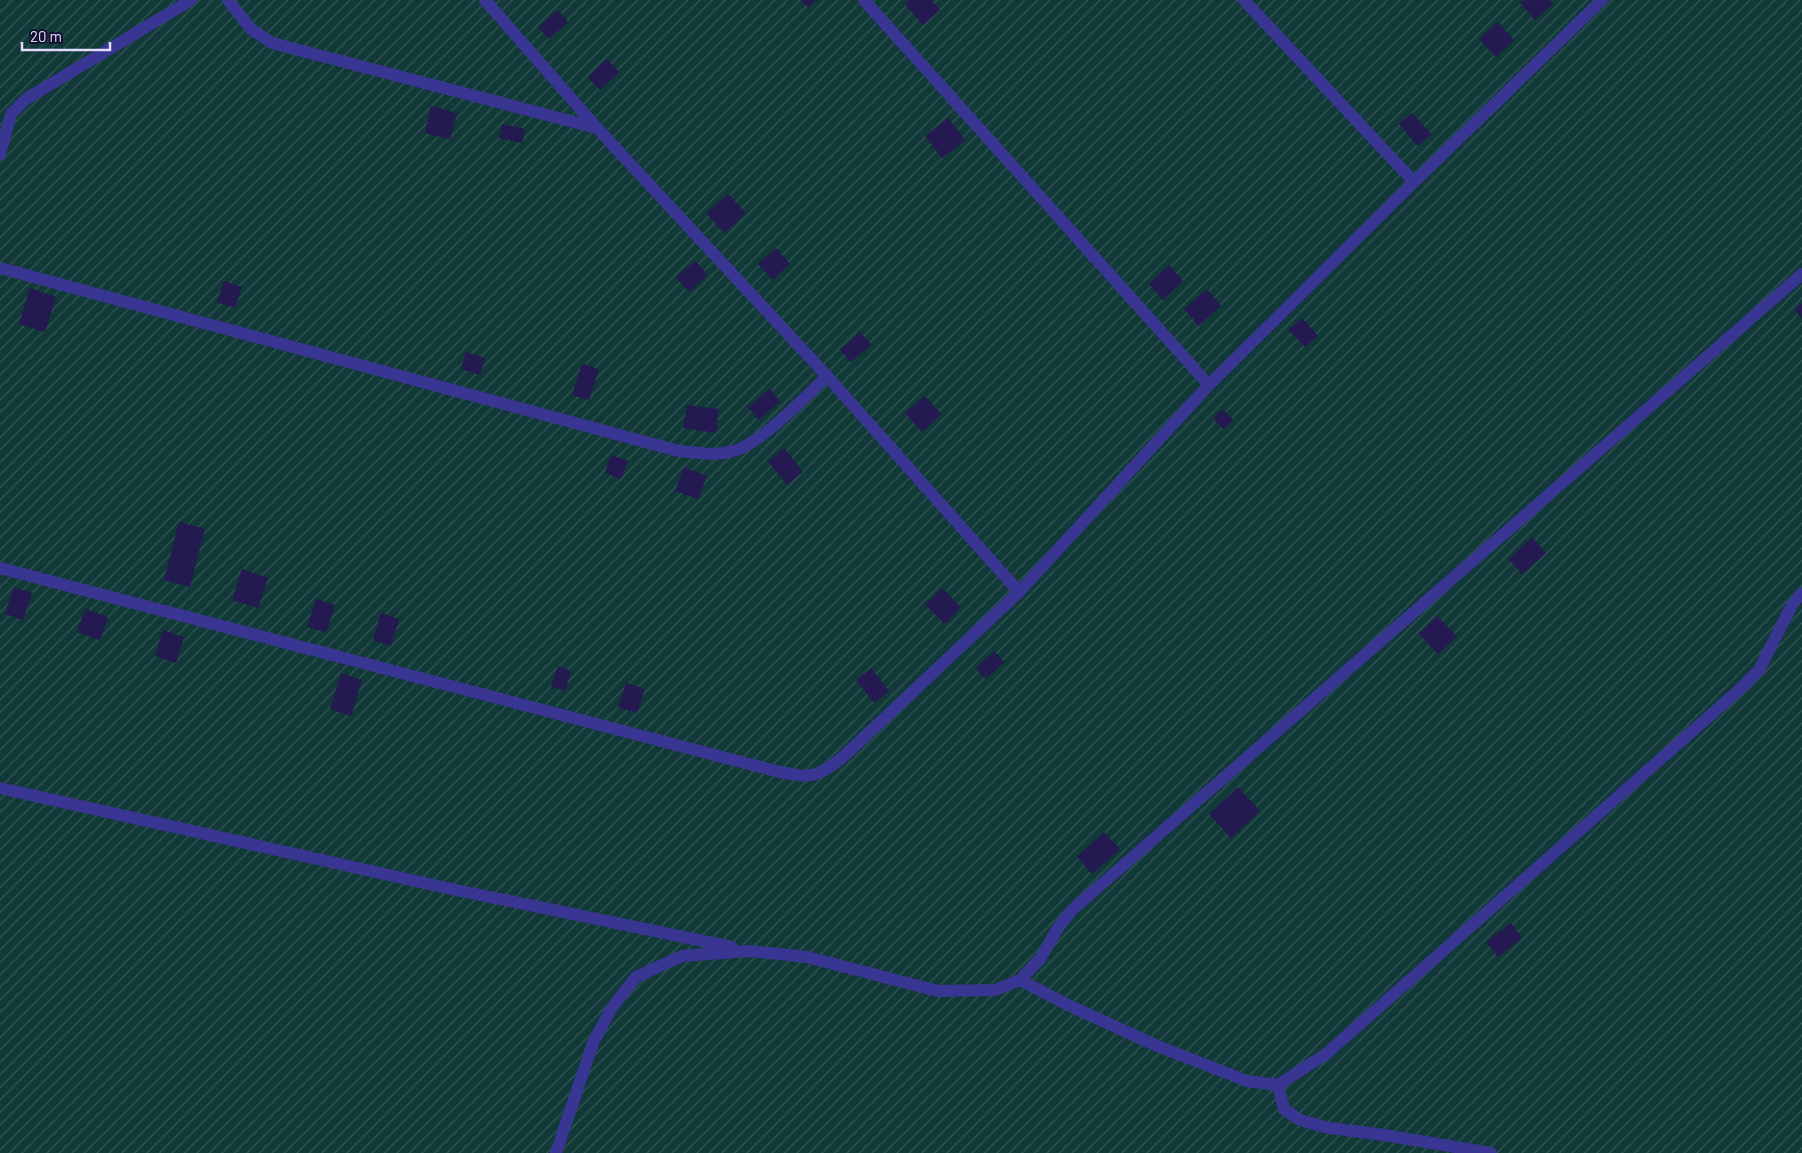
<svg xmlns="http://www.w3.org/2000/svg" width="1802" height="1153" font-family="Barlow,sans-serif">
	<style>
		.garden { fill: url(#garden-furrows) }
		.building { fill: #241951 }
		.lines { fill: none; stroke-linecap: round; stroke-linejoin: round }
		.minor { stroke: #393592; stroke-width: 12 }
	</style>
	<defs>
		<pattern id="garden-furrows" width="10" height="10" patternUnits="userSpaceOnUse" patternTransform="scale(1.25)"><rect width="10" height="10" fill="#113938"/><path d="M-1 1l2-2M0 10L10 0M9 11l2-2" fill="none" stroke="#335556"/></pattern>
	</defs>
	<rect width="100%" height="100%" fill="#140f2e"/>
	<path class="garden" d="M0,0H1802V1153H0Z"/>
	<path class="building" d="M801,0H816L808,7Z
		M909,0H931L940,10L923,25L905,4Z
		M1524,0H1550L1553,4L1535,20L1520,3Z
		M558,10L568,22L549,39L538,27Z
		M1498,22L1514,40L1496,57L1479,39Z
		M607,59L619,72L600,90L588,77Z
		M431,106L457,113L450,139L425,133Z
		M1412,113L1431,134L1418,146L1399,124Z
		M948,118L965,140L942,158L925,136Z
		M502,124L525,129L522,143L499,138Z
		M728,194L746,213L724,233L706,213Z
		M776,248L790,264L772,280L758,264Z
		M695,261L708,275L689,292L676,277Z
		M1169,265L1183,281L1163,300L1149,284Z
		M224,281L242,287L235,308L217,302Z
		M30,288L56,297L45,332L19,324Z
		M1207,289L1221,306L1199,326L1184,309Z
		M1802,303V318L1794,310Z
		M1302,318L1318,336L1305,347L1289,330Z
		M860,332L871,345L851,362L840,350Z
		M466,352L485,358L480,375L461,369Z
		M582,364L599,369L589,400L572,395Z
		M770,389L780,402L758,420L748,407Z
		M925,396L941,414L922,432L905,413Z
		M687,405L719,409L716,433L683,428Z
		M1223,409L1233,420L1223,429L1213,418Z
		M784,448L803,472L787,485L768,461Z
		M611,455L628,461L621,479L605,473Z
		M684,467L707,476L698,499L675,491Z
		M179,522L205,529L190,587L164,580Z
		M1532,537L1546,553L1522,574L1509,559Z
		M242,569L268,578L258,608L232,600Z
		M14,587L32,593L23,620L5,614Z
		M942,588L961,607L945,624L925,605Z
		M316,599L335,605L326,632L307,627Z
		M85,609L108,617L100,640L77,632Z
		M381,613L399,619L391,646L373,640Z
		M1437,616L1457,636L1438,654L1419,634Z
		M163,630L184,637L176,663L155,656Z
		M994,651L1004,662L986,679L976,668Z
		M558,666L571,671L565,691L551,687Z
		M871,668L889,691L874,703L856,680Z
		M341,673L362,680L351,716L330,709Z
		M626,683L645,689L637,713L618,707Z
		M1238,787L1260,811L1231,838L1209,814Z
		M1104,832L1120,849L1092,874L1077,857Z
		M1511,923L1522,938L1498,957L1486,942Z"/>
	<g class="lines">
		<path class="minor" d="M228,0L251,29L272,43L597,128
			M485,0L597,128L827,376L1019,592
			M864,0L1209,385
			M1244,0L1414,182
			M0,154L11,114L26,99L191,0
			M0,268L679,451C698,453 715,456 733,451C760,445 806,396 827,376
			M0,568L776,771C810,778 815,779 843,757L1019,592L1209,385L1414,182L1602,0
			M0,788L456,890L732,947
			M1020,980L1068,1005L1155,1045L1247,1081L1278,1085L1326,1054L1739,690L1759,670L1792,605L1802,593
			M1278,1085L1284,1109L1300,1120L1329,1128L1384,1135L1491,1153
			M556,1153L593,1043L611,1009L636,977L682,956L750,951L807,957L938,991L995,990L1020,980L1040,959L1058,928L1072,910L1802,274"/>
	</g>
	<path d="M22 42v8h88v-8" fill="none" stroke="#e0dcff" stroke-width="2.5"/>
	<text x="30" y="42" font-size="15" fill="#e0dcff" stroke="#140f2e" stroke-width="4" paint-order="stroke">20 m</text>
</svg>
